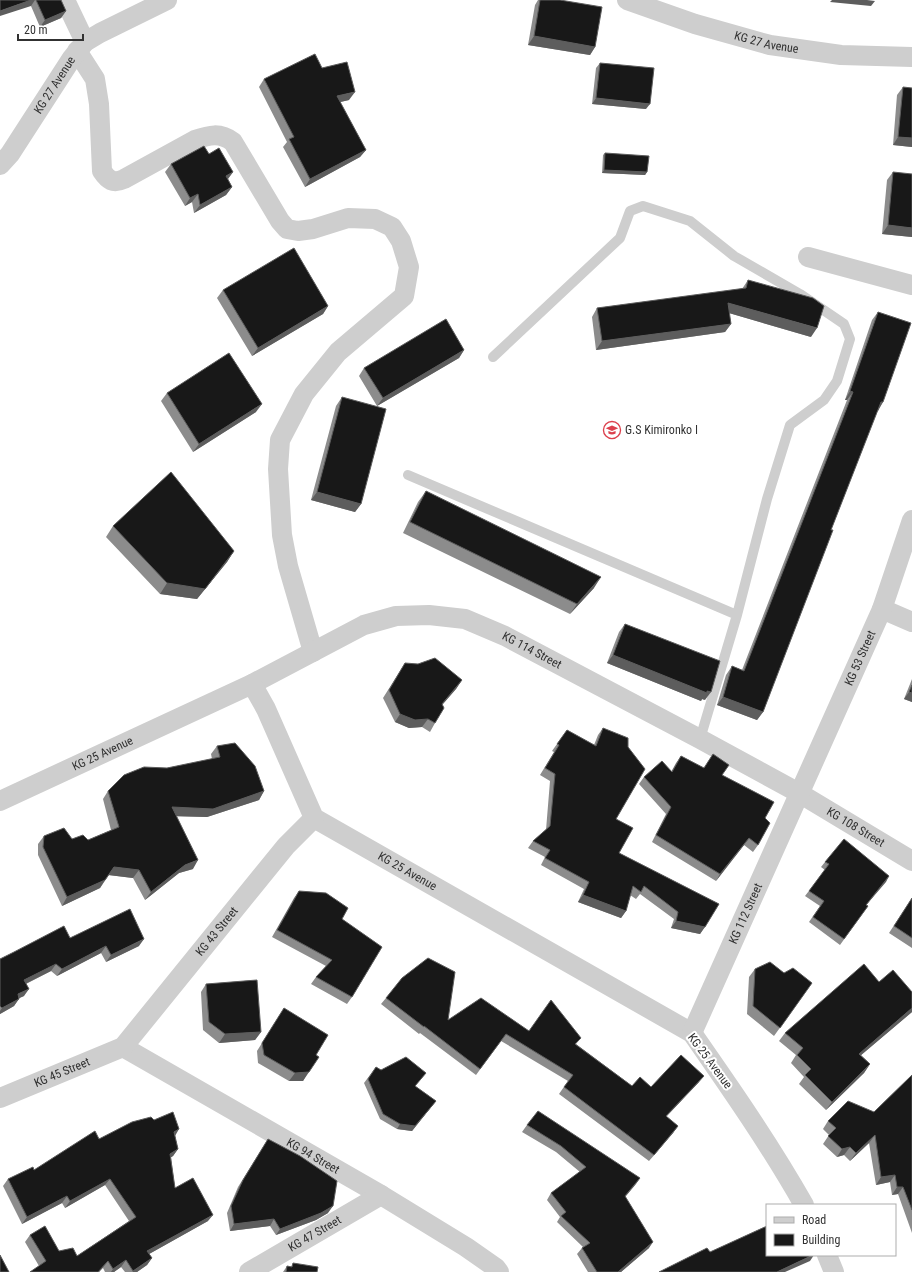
<svg xmlns="http://www.w3.org/2000/svg" width="912" height="1272" font-family="'Roboto Condensed',sans-serif">
	<style>
		.lines { fill: none; stroke-linecap: round; stroke-linejoin: round }
		.lane { stroke: #cecece; stroke-width: 10 }
		.street { stroke: #cecece; stroke-width: 20 }
		.wall { fill: #8c8c8c }
		.shaded-wall { fill: #5d5d5d }
		.building { fill: #181818; stroke: #5d5d5d }
		.labels { text-anchor: middle; dominant-baseline: central; stroke-width: 4; stroke-linejoin: round; paint-order: stroke }
		.street-label { font-size: 12px; fill: #313131; stroke: #fff }
		.poi-label { font-size: 12px; fill: #313131; stroke: #fff; text-anchor: start }
	</style>
	<rect width="100%" height="100%" fill="#fff"/>
	<g class="lines">
		<path class="lane" d="M493,357L620,238L630,211L643,206L690,221L734,256L800,294L844,324L850,339L837,381L824,400L790,425L767,499L737,615L700,739
			M408,475L737,615"/>
		<g class="street">
			<path d="M65,0L85,42"/>
			<path id="s1" d="M627,0L695,24L770,45L841,55L912,57"/>
			<path d="M77,51L95,79L99,104L102,171C108,180 113,184 124,179L195,140C209,135 220,132 233,142L280,221L287,229L298,231L313,229L348,218L375,219L392,227L401,241L409,267L404,296L338,352L304,394L280,440L278,469L282,535L288,566L313,652"/>
			<path id="s2" d="M0,165L10,154L72,58L85,42L100,33L167,0"/>
			<path d="M808,257L912,285"/>
			<path d="M882,609L912,622"/>
			<path id="s3" d="M252,684L364,625L396,616L429,615L465,619L505,636L700,739L799,793L912,861"/>
			<path id="s4" d="M0,801L252,684L266,709L314,818L692,1033C731,1089 770,1145 804,1205"/>
			<path id="s5" d="M692,1033L882,609L912,520"/>
			<path id="s6" d="M123,1047L381,1195L466,1247L496,1268L499,1272"/>
			<path id="s7" d="M0,1098L123,1047L286,846L314,818"/>
			<path d="M827,1255L834,1272"/>
			<path id="s8" d="M249,1272L381,1195"/>
		</g>
	</g>
	<path class="wall" d="M0,0H61L66,11L61,18L40,27L31,6Z
		M538,0H560L595,47L590,55L528,45L535,5Z
		M600,63L646,109L592,104L596,68Z
		M322,68L349,100L340,102L366,150L360,157L305,187L283,147L287,142L259,87L264,79Z
		M903,87L912,147L893,145L897,95Z
		M605,153L647,172L645,175L602,173L603,155Z
		M209,154L233,172L228,179L232,187L226,195L194,213L192,202L185,206L165,172L171,164Z
		M893,172L912,237L882,234L887,180Z
		M748,280L811,337L729,313L731,324L725,332L596,350L592,317L597,308L742,289Z
		M223,290L328,306L323,314L252,356L217,298Z
		M878,312L883,402L877,411L831,530L763,712L757,720L717,705L726,675L732,666L742,670L847,400H845L872,320Z
		M464,350L459,358L377,406L359,376L364,368Z
		M167,393L256,412L193,452L161,401Z
		M342,397L361,504L355,512L311,500L336,406Z
		M426,491L594,588L570,614L403,533L418,502Z
		M113,526L234,551L227,562L197,599L160,594L106,537Z
		M625,624L705,700L702,699L701,701L607,663L619,632Z
		M405,663L462,680L456,689L442,705L435,723L430,732L422,727L409,728L395,722L383,698Z
		M912,679V702L904,699Z
		M603,728L616,819L619,853L719,904L700,934L671,928L674,919L640,894L636,899L630,895L626,911L621,918L578,902L584,889L541,865L545,857L528,848L533,841L546,830L550,781L540,775L554,752L552,751L567,730L594,745L598,735Z
		M217,746L264,791L259,800L207,817L176,816L193,869L179,873L145,900L133,878L109,875L100,888L62,906L38,855V844L44,836L72,839L88,840L111,830L103,799L108,791L167,768L212,759L211,754Z
		M681,756L704,768L722,775L765,818L758,845L753,852L744,845L716,881L652,842L666,814L639,784L644,777L671,772L676,763Z
		M825,862L889,876L866,905L868,906L840,945L809,922L820,906L805,896L825,870L821,867Z
		M299,891L342,919L352,997L347,1004L311,984L316,977L326,966L272,937L294,898Z
		M912,898V948L889,933Z
		M70,938L139,946L106,962L101,953L57,976L51,971L26,984L24,996L19,998L14,1006L0,1014V959Z
		M755,969L812,983L774,1036L747,1014L749,977Z
		M879,982L912,992V1012L861,1055L870,1064L864,1073L826,1110L799,1084L804,1077L791,1063L796,1055L779,1041L785,1033Z
		M206,984L261,1032L255,1040L219,1043L203,1030L201,992Z
		M386,998L448,1020L581,1038L576,1044L632,1086L651,1087L699,1082L666,1117L678,1126L673,1133L649,1161L559,1094L568,1081L501,1041L476,1075L420,1033L419,1034L381,1004Z
		M284,1008L316,1055L303,1081H289L258,1063L257,1051Z
		M376,1067L381,1070L426,1073L415,1086L436,1101L412,1131L397,1129L380,1119L364,1083Z
		M912,1075V1233L898,1194L892,1195L890,1182L876,1185L869,1143L850,1161L844,1155L837,1157L823,1144L829,1135L823,1129L828,1121L874,1112Z
		M154,1120L175,1136L178,1149L173,1156L171,1157L175,1188L208,1221L149,1254L152,1258L147,1265L137,1272H125L121,1267L114,1272H105L103,1268L99,1272H30L39,1266L25,1242L30,1235L59,1251L77,1256L129,1221L105,1185L65,1208L62,1203L22,1224L3,1186L8,1179L34,1170L99,1139Z
		M527,1125L640,1178L625,1196L649,1248L621,1272H588L577,1254L582,1248L583,1247L557,1222L560,1217L547,1200L551,1193L580,1172L556,1152L522,1132Z
		M268,1139L328,1213L316,1220L276,1235L270,1226L230,1231L227,1213L238,1187Z
		M293,1263L317,1272H283L287,1266L291,1267Z"/>
	<path class="shaded-wall" d="M31,0H35L31,6L0,16V11Z
		M832,0H867L875,1L871,6L830,2Z
		M66,11L61,18L40,27L45,20Z
		M534,36L595,47L590,55L528,45Z
		M355,92L349,100L332,104L337,96Z
		M596,98L650,104L646,109L592,104Z
		M898,137L912,138V147L893,145Z
		M366,150L360,157L305,187L310,179Z
		M604,170L647,172L645,175L602,173Z
		M233,172L227,180L226,176Z
		M232,187L226,195L194,213L200,205Z
		M198,194L192,202L185,206L190,198Z
		M888,225L912,228V237L882,234Z
		M728,303L817,328L811,337L722,311Z
		M328,306L323,314L252,356L258,348Z
		M731,324L725,332L596,350L602,341Z
		M464,350L459,358L377,406L383,398Z
		M850,391L853,392L847,400H845Z
		M881,402H883L878,411L875,410Z
		M262,404L256,412L193,452L199,444Z
		M317,492L361,504L355,512L311,500Z
		M234,551L227,562L197,599L160,594L167,583Z
		M601,577L594,588L570,614L577,604Z
		M613,655L711,692L705,700L702,699L701,701L607,663Z
		M462,680L456,689L436,712L442,704Z
		M909,692L912,693V702L904,699Z
		M723,697L763,712L757,720L717,705Z
		M400,714L428,719L422,727L409,728L395,722Z
		M264,791L259,800L207,817L166,816L172,807Z
		M749,838L744,845L716,881L720,874Z
		M198,860L193,869L179,873L145,900L151,892L185,865Z
		M114,867L139,870L133,878L108,875Z
		M889,876L886,882L862,910L866,905Z
		M105,880L100,888L62,906L67,897Z
		M583,895L626,911L621,918L578,902Z
		M676,921L705,927L700,934L671,928Z
		M144,939L139,946L106,962L111,955Z
		M106,946L101,953L57,976L62,969Z
		M56,964L51,971L19,987L24,980Z
		M29,989L24,996L13,1001L18,994Z
		M19,999L14,1006L0,1014V1011L2,1008Z
		M912,1008V1012L853,1062L859,1054Z
		M261,1032L255,1040L219,1043L225,1034Z
		M870,1064L864,1073L826,1110L832,1102Z
		M309,1072L303,1081H289L295,1073Z
		M704,1076L699,1082L661,1122L666,1116Z
		M436,1101L412,1131L397,1129L400,1124Z
		M678,1126L673,1133L649,1161L654,1155Z
		M179,1129L175,1136L174,1132Z
		M875,1135L869,1143L850,1161L856,1153Z
		M850,1147L844,1155L837,1157L842,1149Z
		M178,1149L173,1156L166,1161L170,1154Z
		M895,1175L890,1182L876,1185L881,1177Z
		M640,1178L636,1184L621,1202L625,1196Z
		M110,1179L105,1185L65,1208L70,1201Z
		M897,1187H903L898,1194L892,1195Z
		M67,1196L62,1203L22,1224L27,1217Z
		M333,1206L328,1213L316,1220L276,1235L280,1229Z
		M213,1215L208,1221L142,1258L147,1251Z
		M274,1219L270,1226L230,1231L234,1224Z
		M653,1242L649,1248L621,1272H618Z
		M813,1255H814L810,1261L785,1272H777Z
		M152,1258L147,1265L137,1272H132Z
		M126,1260L121,1267L114,1272H111L113,1269Z
		M108,1261L99,1272H98Z"/>
	<path class="building" d="M0,0H31L0,11Z
		M36,0H61L66,11L45,20Z
		M540,0H560L602,7L595,47L534,36Z
		M315,54L322,68L347,62L355,92L337,96L366,150L310,179L289,139L294,137L264,79Z
		M600,63L654,68L650,104L596,98Z
		M903,87L912,88V138L898,137Z
		M204,146L209,154L219,148L233,172L226,176L232,187L200,205L198,194L190,198L171,164Z
		M605,153L649,156L647,172L604,170Z
		M893,172L912,174V228L888,225Z
		M294,248L328,306L258,348L223,290Z
		M748,280L813,298L824,306L817,328L728,303L731,324L602,341L597,308L746,288Z
		M878,312L911,323L883,402H881L831,530H833L763,712L723,697L732,666L744,671L853,392L850,391Z
		M446,319L464,350L383,398L364,368Z
		M229,353L262,404L199,444L167,393Z
		M342,397L386,409L361,504L317,492Z
		M171,472L234,551L205,589L167,583L113,526Z
		M426,491L601,577L577,604L410,522Z
		M625,624L720,661L711,692L707,691V693L613,655Z
		M435,658L462,680L442,704L444,708L435,723L428,719L415,720L400,714L389,690L405,663L418,664Z
		M912,685V693L909,692Z
		M603,728L628,738V747L645,769L616,819L633,828L619,853L719,904L705,927L676,921L678,912L644,886L641,892L633,886L626,911L583,895L589,882L545,858L550,850L533,841L550,826L555,774L545,768L559,745L557,744L567,730L596,746Z
		M235,743L255,766L264,791L213,809L172,807L198,860L185,865L151,892L139,870L114,867L105,880L67,897L43,847L44,836L64,828L72,839L83,835L88,840L119,827L108,791L124,775L144,767L167,768L220,757L217,746Z
		M713,754L729,765L722,775L774,802L765,818L770,823L758,845L749,838L720,874L656,835L671,807L644,777L662,761L672,772L681,756L704,768Z
		M844,839L889,876L866,905L868,906L844,939L813,917L824,901L809,891L829,864L825,862Z
		M299,891L326,893L348,908L342,919L382,947L352,997L316,977L332,960L277,930Z
		M912,898V938L894,926Z
		M130,909L144,939L111,955L106,946L62,969L56,964L24,980L29,989L18,994L19,999L2,1008L0,1006V959L14,952L64,926L70,938Z
		M428,958L455,972L448,1020L481,998L529,1031L551,1000L581,1038L575,1044L632,1086L640,1077L651,1087L681,1055L704,1076L666,1116L678,1126L654,1155L564,1087L573,1075L506,1034L480,1069L424,1026V1027L386,998L402,978Z
		M770,962L784,973L793,968L812,983L780,1028L753,1006L755,969Z
		M864,964L879,982L893,970L912,992V1008L859,1054L870,1064L832,1102L805,1075L811,1069L797,1055L803,1048L785,1033Z
		M257,980L261,1032L225,1034L209,1022L206,984Z
		M284,1008L328,1035L316,1055L319,1057L309,1072L295,1073L264,1055L262,1043Z
		M406,1057L426,1073L415,1086L436,1101L415,1126L400,1124L383,1114L368,1079L376,1067L381,1070Z
		M912,1075V1210L903,1187H897L895,1175L881,1177L875,1135L856,1153L850,1147L842,1149L828,1136L836,1128L828,1121L848,1101L874,1112Z
		M538,1111L640,1178L625,1196L653,1242L618,1272H597L582,1248L590,1243L561,1216L566,1212L551,1193L586,1167L561,1146L527,1125Z
		M173,1112L179,1129L174,1132L178,1149L170,1154L175,1188L193,1178L213,1215L147,1251L152,1258L133,1271L126,1260L113,1269L108,1261L98,1272H30L46,1261L30,1235L45,1226L59,1251L73,1248L77,1256L136,1217L110,1179L70,1201L67,1196L27,1217L8,1179L33,1167L34,1170L95,1131L99,1139L132,1122L151,1117L154,1120Z
		M268,1139L300,1156L337,1181L333,1206L321,1213L280,1229L274,1219L234,1224L231,1206L243,1180Z
		M767,1226V1255H813L777,1272H659L707,1248L710,1252Z
		M0,1255L9,1272H0Z
		M293,1263L318,1267L317,1272H286L287,1266L292,1267Z"/>
	<defs>
		<g id="school-ring" transform="scale(0.9)"><circle r="9.5" fill="#fff" stroke="#dc404d" stroke-width="1.5"/><path d="M0-5L7-2L0 1L-7-2ZM-4 1L0 2.5L4 1V4Q0 6-4 4Z" fill="#dc404d"/></g>
	</defs>
	<g fill-rule="evenodd">
		<use href="#school-ring" x="612" y="430"/>
	</g>
	<g class="labels">
		<g class="street-label">
			<text stroke="none"><textPath href="#s1" startOffset="146">KG 27 Avenue</textPath></text>
			<text stroke="none"><textPath href="#s2" startOffset="97">KG 27 Avenue</textPath></text>
			<text stroke="none"><textPath href="#s3" startOffset="303">KG 114 Street</textPath></text>
			<text stroke="none"><textPath href="#s5" startOffset="411">KG 53 Street</textPath></text>
			<text stroke="none"><textPath href="#s4" startOffset="113">KG 25 Avenue</textPath></text>
			<text stroke="none"><textPath href="#s3" startOffset="672">KG 108 Street</textPath></text>
			<text stroke="none"><textPath href="#s4" startOffset="533">KG 25 Avenue</textPath></text>
			<text stroke="none"><textPath href="#s5" startOffset="131">KG 112 Street</textPath></text>
			<text stroke="none"><textPath href="#s7" startOffset="282">KG 43 Street</textPath></text>
			<text transform="translate(710 1061) rotate(53)">KG 25 Avenue</text>
			<text stroke="none"><textPath href="#s7" startOffset="67">KG 45 Street</textPath></text>
			<text stroke="none"><textPath href="#s6" startOffset="219">KG 94 Street</textPath></text>
			<text stroke="none"><textPath href="#s8" startOffset="76">KG 47 Street</textPath></text>
		</g>
		<g class="poi-label">
			<text x="625" y="430">G.S Kimironko I</text>
		</g>
	</g>
	<rect x="766" y="1204" width="130" height="52" fill="#ffffff" stroke="#adadad"/>
	<rect x="774" y="1217" width="20" height="6" fill="#cecece" stroke="#adadad"/>
	<text x="802" y="1224" font-size="12" fill="#313131">Road</text>
	<rect x="774" y="1234" width="20" height="12" fill="#181818" stroke="#adadad"/>
	<text x="802" y="1244" font-size="12" fill="#313131">Building</text>
	<path d="M18 34v6h65v-6" fill="none" stroke="#313131" stroke-width="2"/>
	<text x="24" y="34" font-size="12" fill="#313131" stroke="#ffffff" stroke-width="3" paint-order="stroke">20 m</text>
</svg>
